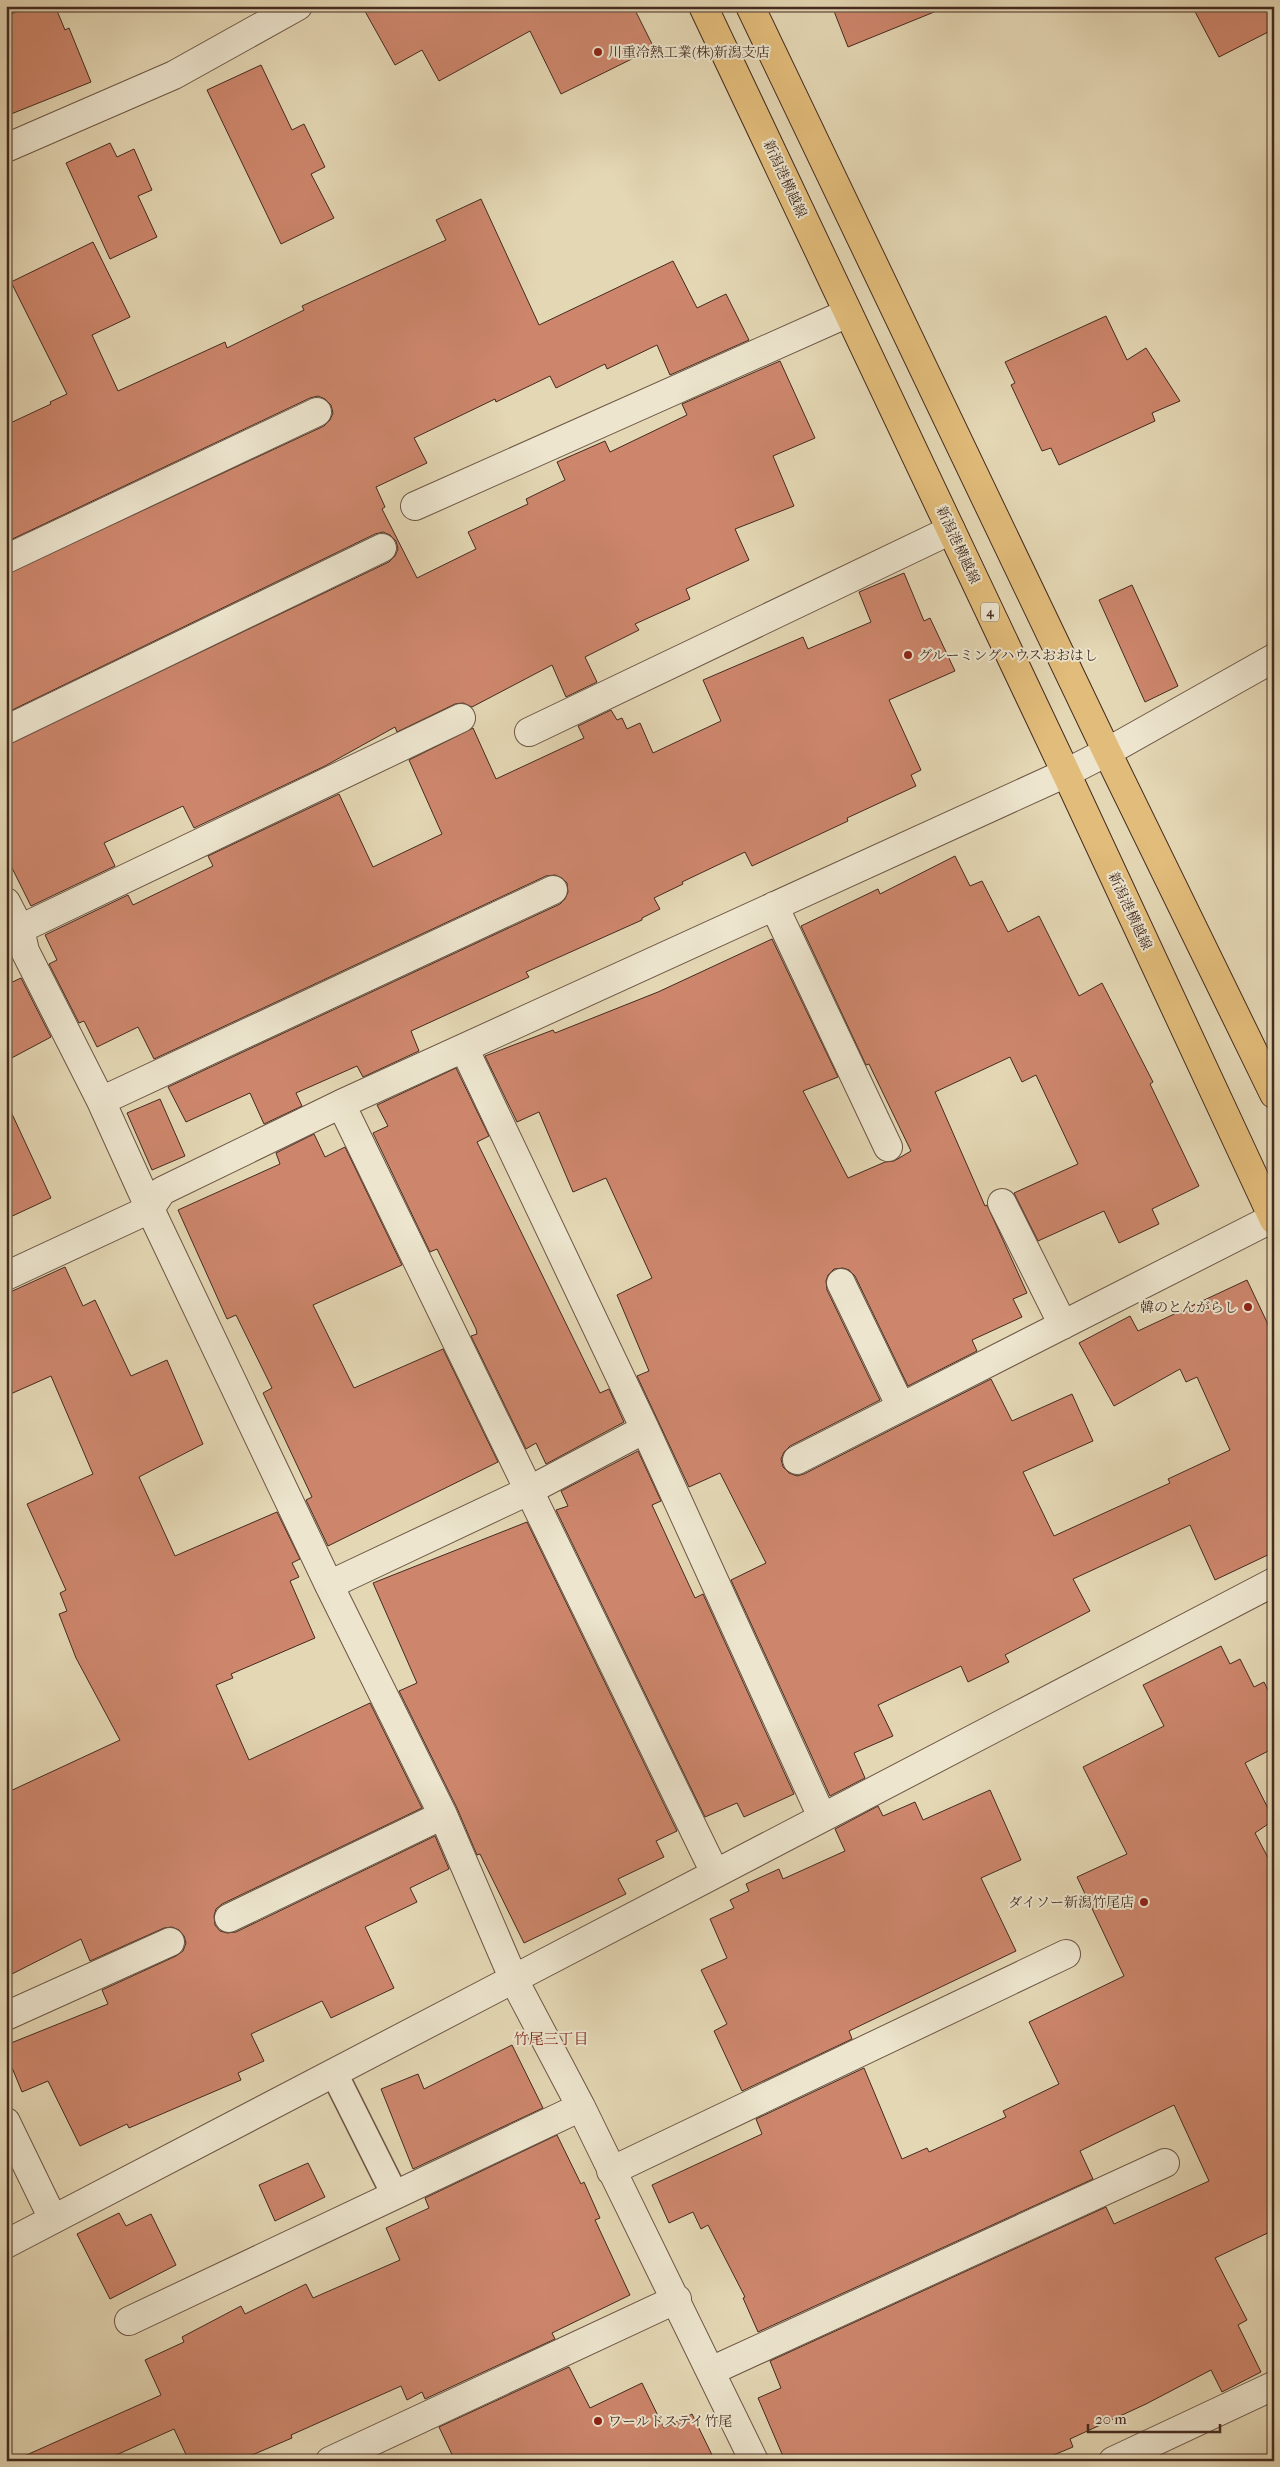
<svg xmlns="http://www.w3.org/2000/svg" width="1280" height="2467" font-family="'IM FELL French Canon','Noto Serif JP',serif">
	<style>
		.building { fill: #cd866c; stroke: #442b20 }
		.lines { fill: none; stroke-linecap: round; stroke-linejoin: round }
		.service-casing { stroke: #6c5645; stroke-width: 29 }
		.minor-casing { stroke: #6c5645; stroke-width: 30 }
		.primary-casing { stroke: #442b20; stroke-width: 30 }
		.service { stroke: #ede5ce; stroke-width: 26 }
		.minor { stroke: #ede5ce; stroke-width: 28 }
		.primary { stroke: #e2bc7a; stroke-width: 28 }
		.poi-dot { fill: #8f2418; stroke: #ede5ce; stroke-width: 2 }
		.labels { text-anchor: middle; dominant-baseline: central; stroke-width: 4; stroke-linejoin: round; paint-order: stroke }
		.shield { fill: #ede5ce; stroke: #776354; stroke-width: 1 }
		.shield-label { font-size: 12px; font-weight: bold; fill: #442b20 }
		.poi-label { font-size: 14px; fill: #442b20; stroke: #ede5ce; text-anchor: start }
		.street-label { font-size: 14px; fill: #442b20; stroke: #ede5ce }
		.neighbourhood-label { font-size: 15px; fill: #7a1f14; stroke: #ede5ce }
	</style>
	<rect width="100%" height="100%" fill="#e4d7b4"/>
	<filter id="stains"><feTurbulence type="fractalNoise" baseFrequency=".004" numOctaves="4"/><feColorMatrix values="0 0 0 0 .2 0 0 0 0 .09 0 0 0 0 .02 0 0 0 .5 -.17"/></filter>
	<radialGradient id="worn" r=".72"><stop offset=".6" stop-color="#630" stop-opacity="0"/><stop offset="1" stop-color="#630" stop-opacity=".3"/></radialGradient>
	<path class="building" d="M31,6H55L65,30L69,28L91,82L6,116V16Z
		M362,6H633L654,48L561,94L530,31L439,81L422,50L395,65Z
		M832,6H944V8L848,47Z
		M1192,6H1274V29L1219,57Z
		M261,65L292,130L304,124L325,167L311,174L334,218L281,244L207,90Z
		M110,143L117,157L134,149L152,190L138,196L157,237L110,259L66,163Z
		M481,199L539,325L673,261L697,308L726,294L749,340L670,375L657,345L607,369L605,364L556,388L550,376L496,402L495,399L414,438L427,463L376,487L385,507L382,509L417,578L476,549L468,532L528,504L526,499L565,480L557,462L605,441L610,452L687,415L682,404L780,361L815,438L773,456L794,506L735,529L749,560L686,589L690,599L635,624L639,630L585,657L597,682L566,697L552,665L472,707L463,703L455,704L397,732L395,727L325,766L194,828L183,806L104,843L115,866L31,906L6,856V745L389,562L395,556L398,549L396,541L390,535L383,532L375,534L6,713V574L324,426L330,420L333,413L331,405L325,399L318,396L310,398L6,542V425L51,404L50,402L67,394L11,282L93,242L130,317L92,335L118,391L225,342L227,348L304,310L302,306L446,240L436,220Z
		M1106,316L1127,360L1146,348L1180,401L1152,413L1155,421L1059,465L1051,448L1042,451L1011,385L1015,383L1005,362Z
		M904,573L924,621L930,618L955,671L889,700L921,770L911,775L916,786L847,818L848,821L752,866L745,852L682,882L683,884L654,898L660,909L642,918V920L526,972L529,977L411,1031L419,1051L363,1077L357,1066L296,1093L302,1106L264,1124L250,1093L186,1122L168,1087L560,904L565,899L568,892L567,883L562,878L555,875L546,876L154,1059L138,1027L97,1047L84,1021L79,1023L49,964L57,960L45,935L128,895L133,905L213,866L208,856L339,794L373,867L442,834L409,760L473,728L496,779L584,738L578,726L611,710L617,720L622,718L627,729L640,723L653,753L721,721L703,680L803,637L808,649L871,622L859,592Z
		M1132,585L1178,686L1145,702L1099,600Z
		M955,856L970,886L982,881L1008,932L1039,916L1079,996L1102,983L1153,1082L1150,1084L1199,1186L1152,1209L1159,1224L1119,1243L1104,1211L1038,1241L1014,1193L1078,1164L1036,1075L1022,1082L1010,1057L935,1092L985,1206L987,1205L1027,1293L1013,1299L1022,1317L972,1340L977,1351L908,1386L855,1276L849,1270L843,1268L834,1269L828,1275L826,1281L827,1290L880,1400L790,1446L784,1452L781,1459L783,1467L789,1473L797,1476L804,1474L991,1379L1012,1421L1072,1394L1093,1441L1023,1472L1054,1536L1170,1483L1168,1479L1230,1450L1197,1377L1186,1382L1180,1369L1114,1406L1079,1343L1130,1316L1138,1331L1247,1280L1274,1337V1552L1215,1580L1190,1525L1073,1579L1090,1611L1005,1655L1009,1662L968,1682L961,1666L878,1705L893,1736L854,1753L865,1778L830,1796L731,1580L766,1563L720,1473L689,1487L637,1376L649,1371L617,1295L652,1278L606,1178L573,1192L539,1112L517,1122L485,1056L553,1030L555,1033L658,992L772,939L838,1077L803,1091L848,1178L885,1162L894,1161L911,1151L869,1064L866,1065L801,926L878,889L880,894Z
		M21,978L51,1037L6,1061V985Z
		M456,1068L489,1136L477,1142L600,1393L609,1389L624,1422L546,1464L536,1443L526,1449L471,1336L477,1334L476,1329L437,1249L430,1252L373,1133L388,1126L377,1105Z
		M160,1099L185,1156L152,1170L127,1113Z
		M6,1101L51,1198L6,1219Z
		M314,1134L325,1157L345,1147L402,1265L313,1305L354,1388L443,1349L498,1462L328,1546L306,1500L312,1497L263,1393L272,1388L236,1315L227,1319L178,1210L280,1164L276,1153Z
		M65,1267L83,1306L95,1300L131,1376L167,1360L203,1444L139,1477L175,1556L277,1512L300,1559L292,1563L299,1577L290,1581L315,1638L231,1674L233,1678L216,1685L249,1760L370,1703L422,1808L222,1904L216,1909L214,1916L215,1925L220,1931L227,1933L236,1932L435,1836L449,1869L410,1888L417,1902L365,1927L394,1988L331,2018L322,2001L251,2034L264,2061L238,2073L241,2080L129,2128L127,2124L80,2146L48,2081L22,2092L6,2053V2045L108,2004L102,1990L176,1956L183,1951L186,1943L184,1936L179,1930L172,1927L164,1928L90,1961L81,1939L6,1977V1793L120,1740L76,1658L59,1614L67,1611L60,1593L66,1590L27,1504L93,1474L51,1376L6,1396V1294Z
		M638,1451L661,1501L652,1505L695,1598L703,1594L794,1794L744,1817L737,1803L705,1817L556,1510L568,1506L561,1491Z
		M527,1522L677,1831L656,1841L664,1857L618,1879L626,1894L524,1943L480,1854L477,1855L457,1808L399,1691L417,1683L373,1583Z
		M1221,1646L1230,1664L1240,1659L1254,1687L1264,1682L1274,1702V1748L1245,1763L1274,1820L1255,1833L1274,1869V2230L1215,2258L1247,2320L1238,2325L1261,2372L1222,2392L1211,2370L1146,2404L1070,2439L1073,2447L1039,2461H785L758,2398L781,2388L770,2361L1106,2207L1114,2224L1209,2181L1174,2105L1080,2151L1093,2179L758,2332L743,2298L745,2297L708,2225L701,2229L693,2212L669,2223L652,2185L762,2134L756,2119L864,2068L902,2159L927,2148L929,2152L1006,2117L1003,2111L1059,2084L1029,2022L1124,1976L1077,1877L1127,1854L1083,1767L1164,1726L1143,1685Z
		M990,1790L1021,1860L981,1878L1016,1951L849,2031L852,2039L742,2091L714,2031L727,2024L701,1970L727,1958L710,1919L734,1908L730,1900L749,1891L746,1884L779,1869L783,1879L845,1851L835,1829L878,1806L883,1816L915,1802L923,1820Z
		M512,2045L543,2108L413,2169L381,2089L418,2074L424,2089Z
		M557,2135L581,2184L584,2182L600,2218L595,2220L630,2295L552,2333L555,2339L425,2399L422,2392L407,2400L401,2386L291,2435L292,2438L238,2461H189L174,2429L103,2461H13L161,2395L145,2360L184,2342L182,2337L241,2306L245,2314L306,2284L313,2298L400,2260L386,2228L429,2208L425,2198Z
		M308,2163L325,2197L275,2221L259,2185Z
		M119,2213L126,2226L151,2214L176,2265L110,2299L77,2234Z
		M569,2367L590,2408L642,2383L664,2428L692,2414L715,2461H455L439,2427Z"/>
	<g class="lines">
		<g class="service-casing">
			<path id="service" d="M334,2073L395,2195"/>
		</g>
		<g class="minor-casing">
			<path id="minor" d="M6,148L174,75L298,6
				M415,506L848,313
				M6,559L317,412
				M6,730L382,548
				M529,732L951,530
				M6,902L20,929L25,951L101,1101L150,1209L329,1585L443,1815L514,1980L581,2107L754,2461
				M774,906L888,1147
				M20,929L461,718
				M464,1048L645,1429L822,1817
				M101,1101L553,890
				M341,1104L715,1873
				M1002,1203L1063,1325
				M6,1276L150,1209L162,1191L341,1104L1066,773L1107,752L1274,658
				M841,1283L901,1407
				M797,1460L1273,1218
				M329,1585L528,1491L645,1429
				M229,1918L443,1815
				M6,2016L170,1942
				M6,2122L53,2219
				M611,2171L1066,1954
				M6,2244L1274,1582
				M129,2321L581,2107
				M711,2371L1165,2163
				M330,2461L677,2299
				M1113,2461L1273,2386"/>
		</g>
		<g class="primary-casing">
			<path id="primary" d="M703,6L1066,773L1274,1220
				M750,6L1107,752L1274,1094"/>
		</g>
		<use href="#service" class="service"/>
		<use href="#minor" class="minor"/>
		<use href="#primary" class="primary"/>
	</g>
	<g class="poi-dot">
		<circle cx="598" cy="52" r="5"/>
		<circle cx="908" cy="655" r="5"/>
		<circle cx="1248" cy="1307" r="5"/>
		<circle cx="1144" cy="1902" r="5"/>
		<circle cx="598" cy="2421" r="5"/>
	</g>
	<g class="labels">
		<rect class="shield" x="981" y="602.5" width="18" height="19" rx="4"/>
		<g class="shield-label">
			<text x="990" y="612">4</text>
		</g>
		<g class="poi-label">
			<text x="608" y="52">川重冷熱工業(株)新潟支店</text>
			<text x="918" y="655">グルーミングハウスおおはし</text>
			<text x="1238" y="1307" text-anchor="end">韓のとんがらし</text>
			<text x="1134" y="1902" text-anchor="end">ダイソー新潟竹尾店</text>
			<text x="608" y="2421">ワールドステイ竹尾</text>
		</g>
		<g class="street-label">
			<text transform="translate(785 179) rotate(65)">新潟港横越線</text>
			<text transform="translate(958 545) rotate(65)">新潟港横越線</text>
			<text transform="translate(1130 911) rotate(65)">新潟港横越線</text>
		</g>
		<g class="neighbourhood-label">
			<text x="551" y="2039">竹尾三丁目</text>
		</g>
	</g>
	<rect width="1280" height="2467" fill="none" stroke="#e4d7b4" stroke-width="25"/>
	<rect x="8" y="8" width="1265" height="2452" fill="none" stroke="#442b20" stroke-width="2.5"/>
	<rect x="12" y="12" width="1255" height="2442" fill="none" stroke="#442b20"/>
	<path d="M1088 2424v8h132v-8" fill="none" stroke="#442b20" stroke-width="2.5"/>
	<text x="1095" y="2424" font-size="15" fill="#442b20" stroke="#ede5ce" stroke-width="4" paint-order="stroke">20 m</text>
	<rect width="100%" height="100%" filter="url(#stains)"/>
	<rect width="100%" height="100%" fill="url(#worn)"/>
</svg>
